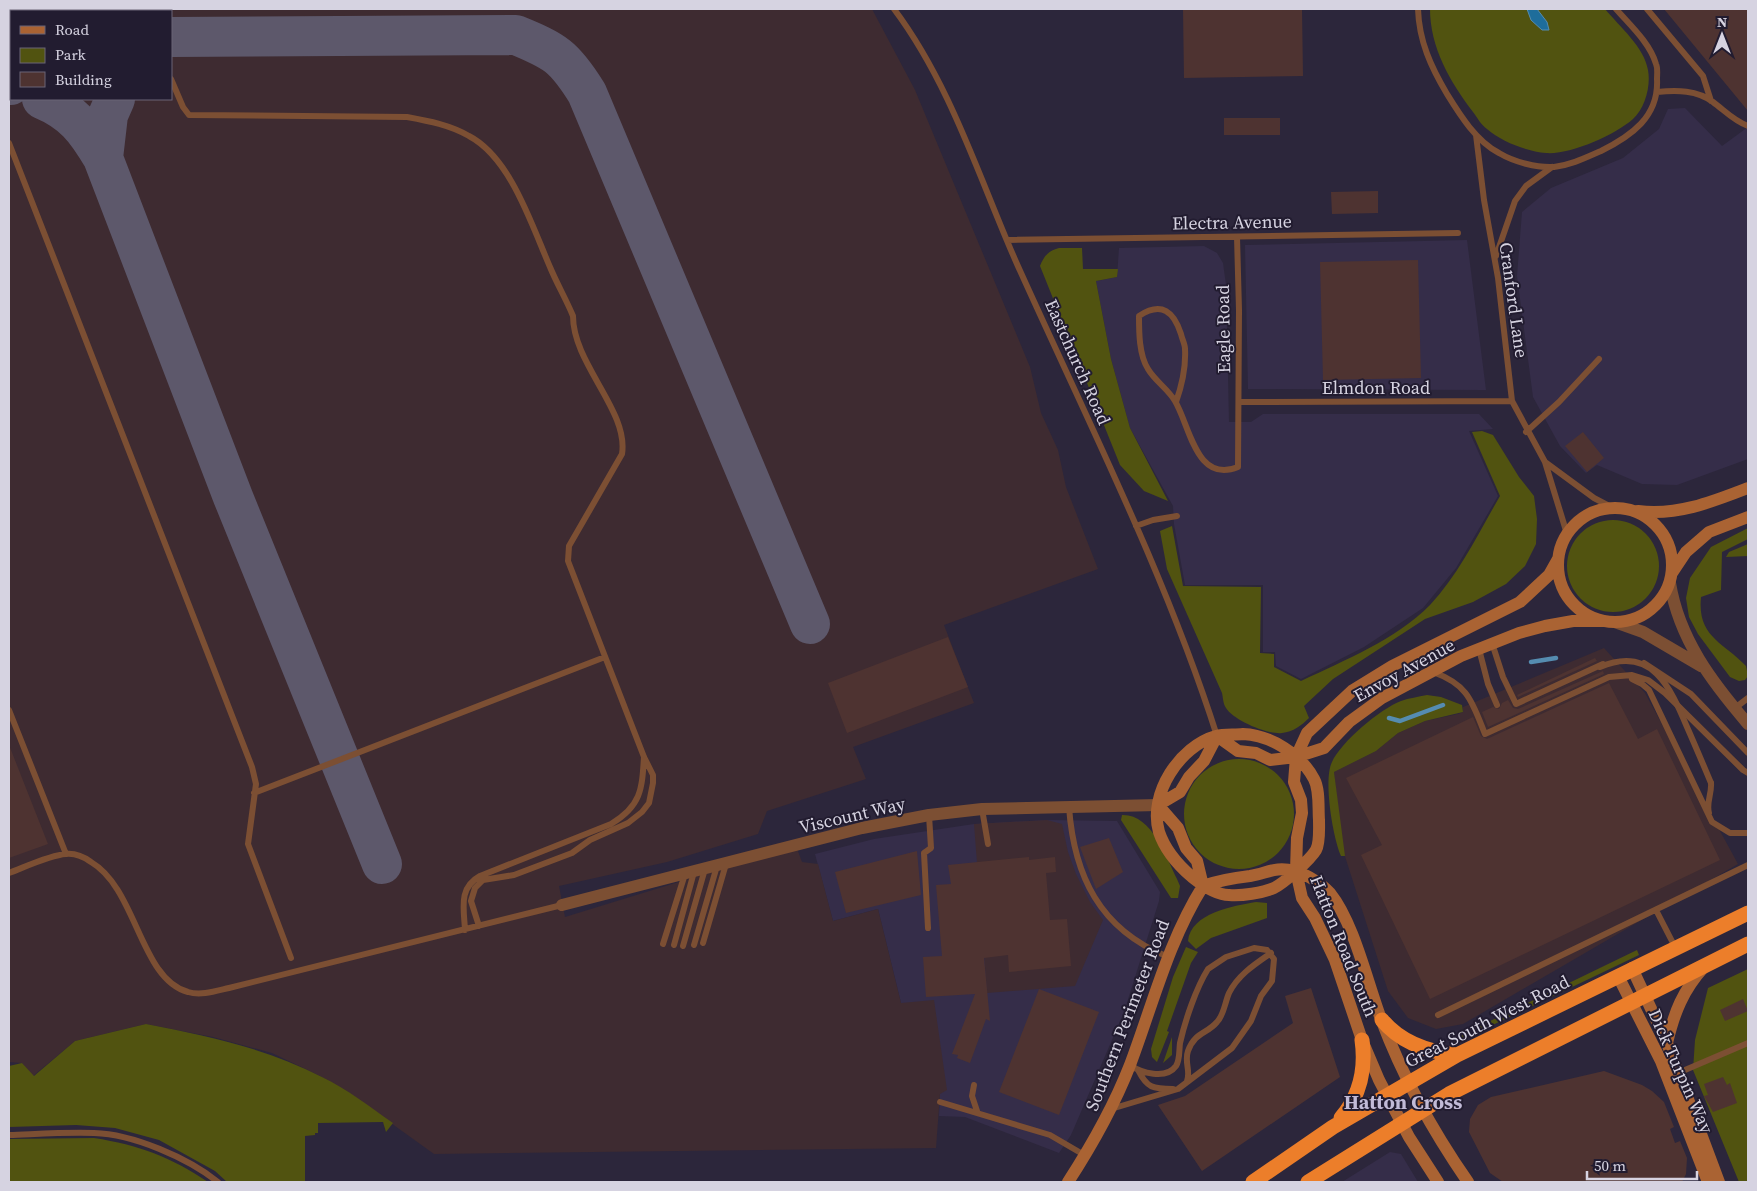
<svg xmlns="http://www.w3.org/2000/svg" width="1757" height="1191" font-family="'Source Serif 4',serif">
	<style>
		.built { fill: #352d49 }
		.industrial { fill: #3e2b31; fill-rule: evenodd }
		.green { fill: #515310 }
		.water { fill: #1e6d9b; stroke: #558cb0 }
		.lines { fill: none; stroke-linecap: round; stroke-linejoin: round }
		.stream { stroke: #558cb0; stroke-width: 4.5 }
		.taxiway { stroke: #5d586b; stroke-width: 40 }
		.building { fill: #4e3331 }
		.lane { stroke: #7c4f33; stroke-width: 6 }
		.street { stroke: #7c4f33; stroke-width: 12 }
		.secondary { stroke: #aa6333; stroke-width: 12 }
		.highway { stroke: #ec7e2a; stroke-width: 15 }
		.lane-bridge { stroke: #7c4f33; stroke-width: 6 }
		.labels { text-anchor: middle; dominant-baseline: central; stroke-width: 4; stroke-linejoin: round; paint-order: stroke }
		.street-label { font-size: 18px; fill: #d6d3e1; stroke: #221c30 }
		.quarter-label { font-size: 20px; font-weight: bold; fill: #c2bbd7; stroke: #221c30 }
	</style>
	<rect width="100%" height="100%" fill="#2c263b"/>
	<path class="built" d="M1685,108L1722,146L1748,127V459L1677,485L1642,484L1597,465L1586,473L1560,446L1533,397L1517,276L1522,212L1551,188L1623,158L1659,129L1668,109Z
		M1467,240L1486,390L1248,389L1245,245Z
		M1204,246L1217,253L1223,263L1226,285L1229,422H1251L1263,414H1479L1493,429L1469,431L1498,496L1456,568L1423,608L1364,647L1301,679L1276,666L1275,652H1263V585H1185L1174,524L1173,506L1130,428L1111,359L1096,281L1117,277L1119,248Z
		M1047,820L1117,821L1160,892L1159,901L1124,1012L1071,1135L1059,1153L965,1117L939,1116L940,1094L901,1003L878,909L833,921L815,854L874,839L974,824Z
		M1390,1152L1401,1154L1418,1182H1342Z"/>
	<path class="industrial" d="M9,9H872L915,90L1030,367L1041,413L1058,450L1066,487L1098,569L944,625L974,703L853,747L866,779L767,811L758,834L667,862L559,886L565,917L796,846L802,862L818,864L833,921L878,909L901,1003L934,1000L947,1090L940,1094L936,1148L434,1154L345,1090L322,1077L272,1053L213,1037L146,1024L75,1041L33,1076L22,1063L9,1062ZM11,11H171V99H11Z
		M1604,648L1645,693L1738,864L1463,1024L1436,1029L1408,1018L1388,991L1342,847L1334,772L1376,751L1398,733L1425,721L1458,714L1463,712V707Z
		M1047,820L1062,824L1068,852L1076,874L1090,902L1103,920L1075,986L987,993L974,824Z"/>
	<path class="green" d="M1430,9H1605C1620,27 1644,47 1648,70C1651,86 1645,108 1633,119C1615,135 1570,155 1546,153C1526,151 1502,142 1487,129C1481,125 1477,117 1473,112C1450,82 1430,47 1430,9Z
		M1059,248H1082L1083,269H1118L1117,277L1096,281L1111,359L1130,428L1168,501L1144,491L1120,465L1040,266C1044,256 1048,251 1059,248Z
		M1482,431L1493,435L1519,477L1534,496L1537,519L1536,544L1525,566L1506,584L1473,602L1425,619L1333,679L1304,706L1309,718C1302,725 1293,732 1282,733C1268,735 1233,720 1226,708C1223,704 1223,697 1222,693L1167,569L1160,531L1172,526L1183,586L1261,587L1260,653L1274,654V667L1301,681C1345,660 1395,640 1430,605C1459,574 1479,532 1500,496L1472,432Z
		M1567 566a46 46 0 1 1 92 0a46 46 0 1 1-92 0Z
		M1748,528V539L1722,552L1721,590L1701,597C1697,637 1723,642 1746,666L1748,676L1745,680L1739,681L1730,677L1698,634L1689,617L1686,598L1690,578L1711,547Z
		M1748,544V556L1726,557L1729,552Z
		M1427,695L1441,697L1462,705L1463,712L1425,721L1398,733L1376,751L1334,772L1345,856H1341C1333,838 1323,780 1332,762C1341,742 1380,709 1401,701C1409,698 1418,697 1427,695Z
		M1184 814a55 55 0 1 1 110 0a55 55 0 1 1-110 0Z
		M1122,815C1152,814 1166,857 1177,879L1180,886L1178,898H1171L1121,820Z
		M1256,902L1267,903V918L1211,938L1196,949L1188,941C1191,913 1233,906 1256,902Z
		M1186,947L1198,952L1191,963L1167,1031L1169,1032L1157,1062L1152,1057L1151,1049L1173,977Z
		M1637,950L1639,955L1455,1043L1453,1039Z
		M1748,969V1182H1739L1693,1070L1695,1040L1708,988Z
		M146,1024C207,1036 266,1048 322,1077C347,1089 370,1107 393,1123L386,1132L383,1122L318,1123V1133H315V1135L305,1136V1182H227L215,1171L159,1140L115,1128L76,1125L9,1127V1066L22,1063L34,1076L75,1041Z
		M1172,1037V1055L1163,1063Z
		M94,1138C139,1145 171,1157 208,1182H9V1139Z"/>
	<path class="water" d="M1527,9H1537L1547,22L1549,30H1542L1531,20Z"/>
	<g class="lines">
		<path class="stream" d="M1531,662L1556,658
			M1389,718L1400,721L1443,705"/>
		<path class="taxiway" d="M171,37L516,35C555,51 564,56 587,93L810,624
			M9,39H11
			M9,84L11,85
			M42,99C73,112 86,129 103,158L233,497L382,864
			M103,158L108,115L115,99"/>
	</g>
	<path class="building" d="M1183,9H1302L1303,76L1184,78Z
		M1664,9H1748V111Z
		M1224,118H1280V135H1224Z
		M1378,191V213L1332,214L1331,192Z
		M1418,260L1421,378L1323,380L1320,262Z
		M1583,432L1604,458L1587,472L1565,446Z
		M948,637L968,687L847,733L828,683Z
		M1595,658L1597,661L1518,697L1517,695Z
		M1603,671L1604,674L1488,727L1482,712L1493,707L1499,709L1502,703L1508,700L1513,708L1518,709Z
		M1609,683L1638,739L1657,729L1720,860L1430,999L1361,855L1382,845L1346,778L1473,717L1481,736L1487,739Z
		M9,745L48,844L9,858Z
		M1109,838L1123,872L1096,889L1080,847Z
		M917,851L921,895L846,913L835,872Z
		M1029,857V860L1055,857L1056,872L1046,873L1050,920L1067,919L1071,966L1009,972L1008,955L984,958L990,1021L986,1019L970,1063L957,1058L958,1055L952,1054L975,994L926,997L923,957L942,956L936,885L951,884L948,865Z
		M1311,988L1340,1077L1202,1171L1158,1105L1185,1096L1293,1023L1285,996Z
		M1039,989L1099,1012L1059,1115L999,1092Z
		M1743,999L1748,1011L1725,1021L1720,1010Z
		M1604,1071L1642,1085L1652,1091L1664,1102L1674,1127L1670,1129L1675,1143L1680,1141L1687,1158L1686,1174L1682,1182H1503L1490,1173L1469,1132L1470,1119L1478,1105L1491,1097Z
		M1723,1077L1727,1085L1730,1083L1737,1103L1713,1112L1704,1096L1708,1095L1704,1084Z"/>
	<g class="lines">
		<path class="lane" d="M894,9C951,85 979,178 1017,264C1087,420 1165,573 1217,736
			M1418,9C1419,41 1431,67 1447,94C1460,115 1476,141 1499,153C1514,162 1537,168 1554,167C1571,165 1585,158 1601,151C1631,136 1659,117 1657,79C1657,74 1658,68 1656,64C1650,43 1630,25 1616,9
			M1647,9L1703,76L1711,101
			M9,60H11
			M171,79L183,107L189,115L407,117C429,121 450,125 469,136C511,158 532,226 550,267C557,284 566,299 573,316C573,364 629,411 622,454L569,546L568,561L644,757L653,775V783L649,803L642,812L628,823L590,840L572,853L514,875L483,880L475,888L471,901L479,926
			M1657,92C1677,90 1697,90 1713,102C1725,111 1734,121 1748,126
			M1476,135L1484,200L1498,278L1512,401L1545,462L1567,534
			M9,143L252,767L256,784L248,844L291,958
			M1007,240L1458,233
			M1496,256L1515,201L1526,186L1552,167
			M1176,402C1182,385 1186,367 1185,349C1185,344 1182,339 1181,334C1174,312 1162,301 1139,316C1139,332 1139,355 1148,369C1155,381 1168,389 1175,401C1190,426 1196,484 1238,467L1239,310L1237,237
			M1239,402L1512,401
			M1526,432L1559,402L1599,359
			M1545,462L1594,498L1613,508
			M1136,526L1153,520L1177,516
			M1492,643L1503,677L1516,704L1603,664
			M1479,649L1488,684L1497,705
			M1644,663L1691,694L1748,753
			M1433,672C1469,685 1472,702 1485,734L1609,677L1632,675L1648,680L1665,693L1743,770L1748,773
			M1632,679L1642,684L1649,690L1712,822L1730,833H1748
			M1735,708L1748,698
			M9,710L66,854
			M254,793L605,657
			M1069,807C1074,876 1100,929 1166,956
			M982,809L988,844
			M1709,813C1706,803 1712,793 1711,783
			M9,873C25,867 50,855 66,854C76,853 84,857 91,862C137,889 140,979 188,992C201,996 216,991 229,988L562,905
			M1656,910L1675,947
			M928,928L924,853L931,848L929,815
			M465,930C464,909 458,888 480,876L611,824C641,806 642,790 644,757
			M703,943L726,864
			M663,944L685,874
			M674,945L694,872
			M694,945L717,866
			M683,946L705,869
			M1438,1015L1748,865
			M1138,1070C1147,1088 1153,1089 1173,1089
			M1678,1073L1748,1043
			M1187,1081C1191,1071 1184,1062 1188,1051C1195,1032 1207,1034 1217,1022C1224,1015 1225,1002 1229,993C1238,975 1255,964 1271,953
			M974,1085L972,1096L977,1111
			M940,1102L1050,1135L1086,1156
			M1111,1109L1178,1089L1232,1048L1251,1021L1261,996L1272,981L1274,959L1267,950L1254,948L1226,957L1208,969C1196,988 1185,1021 1180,1043C1179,1050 1180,1060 1176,1066C1166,1080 1141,1073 1130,1065
			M9,1135C37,1134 66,1132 94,1133C133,1134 188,1158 218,1182"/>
		<path class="street" d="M1670,583C1679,639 1712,682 1748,724
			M1615,622L1643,632L1701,666
			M562,905L862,828L929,815L982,809L1158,805"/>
		<path class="secondary" d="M1558 565a57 57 0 1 1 114 0a57 57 0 1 1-114 0Z
			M1638,511C1677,516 1712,502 1748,488
			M1672,573L1686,552L1709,532L1748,517
			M1243,734C1270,735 1301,754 1314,779C1320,790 1318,808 1319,820C1319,828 1320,843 1316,850C1310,860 1284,883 1274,888C1262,893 1242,896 1229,895C1216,895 1202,885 1192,877C1178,865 1165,850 1159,832C1148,794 1180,746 1216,736C1224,734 1235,735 1243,734Z
			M1217,736L1238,751L1256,753L1270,760L1296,757L1324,748L1349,722L1382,698L1461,656L1519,633L1545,626L1573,621H1605
			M1158,805L1178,828L1186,848L1197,861L1203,886
			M1158,805L1180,792L1189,777L1204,761L1217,736
			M1203,886C1220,880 1233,878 1250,876C1268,873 1275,866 1295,871C1306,874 1322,884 1330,893C1354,923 1367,982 1381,1019C1402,1075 1434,1133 1468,1182
			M1632,968L1667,1043L1719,1182
			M1618,976L1661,1061L1708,1182
			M1667,1043C1674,1013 1683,990 1704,967
			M1068,1182C1092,1145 1114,1106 1130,1065C1153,1004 1168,942 1203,886
			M1438,1182L1409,1137L1379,1080L1362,1040L1335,960L1315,918L1302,898L1296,871L1297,838L1302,813L1301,800L1294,782L1296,757L1307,733L1353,690L1392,666L1520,602L1549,575L1558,559"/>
		<path class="highway" d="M1382,1020C1401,1043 1428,1052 1457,1055
			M1341,1118C1360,1096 1366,1068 1362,1040
			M1253,1182L1333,1127L1457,1055L1748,913
			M1308,1182L1449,1094L1748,944"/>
		<path class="lane-bridge" d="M1600,667C1652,645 1670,687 1687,727C1695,745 1703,764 1711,783"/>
	</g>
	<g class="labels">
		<g class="street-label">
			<text transform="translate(1232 222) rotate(-1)">Electra Avenue</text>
			<text transform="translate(1514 300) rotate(82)">Cranford Lane</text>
			<text transform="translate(1223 329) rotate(-91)">Eagle Road</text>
			<text transform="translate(1078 362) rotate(66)">Eastchurch Road</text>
			<text x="1376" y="387">Elmdon Road</text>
			<text transform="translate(1404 670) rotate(-29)">Envoy Avenue</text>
			<text transform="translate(852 815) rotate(-13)">Viscount Way</text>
			<text transform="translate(1344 946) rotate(68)">Hatton Road South</text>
			<text transform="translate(1127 1015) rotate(-69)">Southern Perimeter Road</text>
			<text transform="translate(1487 1021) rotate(-27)">Great South West Road</text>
			<text transform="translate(1681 1071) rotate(66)">Dick Turpin Way</text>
		</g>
		<g class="quarter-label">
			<text x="1403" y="1102">Hatton Cross</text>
		</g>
	</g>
	<rect width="1757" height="1191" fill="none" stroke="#d6d3e1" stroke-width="20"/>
	<rect x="10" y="10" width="162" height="90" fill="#221c30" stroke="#6a6577"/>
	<rect x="20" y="26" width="25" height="8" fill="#aa6333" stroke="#6a6577"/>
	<text x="55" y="35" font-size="15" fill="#d6d3e1">Road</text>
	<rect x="20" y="48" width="25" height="15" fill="#515310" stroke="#6a6577"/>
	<text x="55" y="60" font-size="15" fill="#d6d3e1">Park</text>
	<rect x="20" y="72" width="25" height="15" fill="#4e3331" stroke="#6a6577"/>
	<text x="55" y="85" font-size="15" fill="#d6d3e1">Building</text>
	<g transform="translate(1722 35)" stroke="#221c30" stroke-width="4" paint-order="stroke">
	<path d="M0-4L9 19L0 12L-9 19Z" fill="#d6d3e1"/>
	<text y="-8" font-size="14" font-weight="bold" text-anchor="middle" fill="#d6d3e1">N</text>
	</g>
	<path d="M1587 1171v8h110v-8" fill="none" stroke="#d6d3e1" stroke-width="2.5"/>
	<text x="1594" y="1171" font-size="15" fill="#d6d3e1" stroke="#221c30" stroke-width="4" paint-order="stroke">50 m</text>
</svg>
